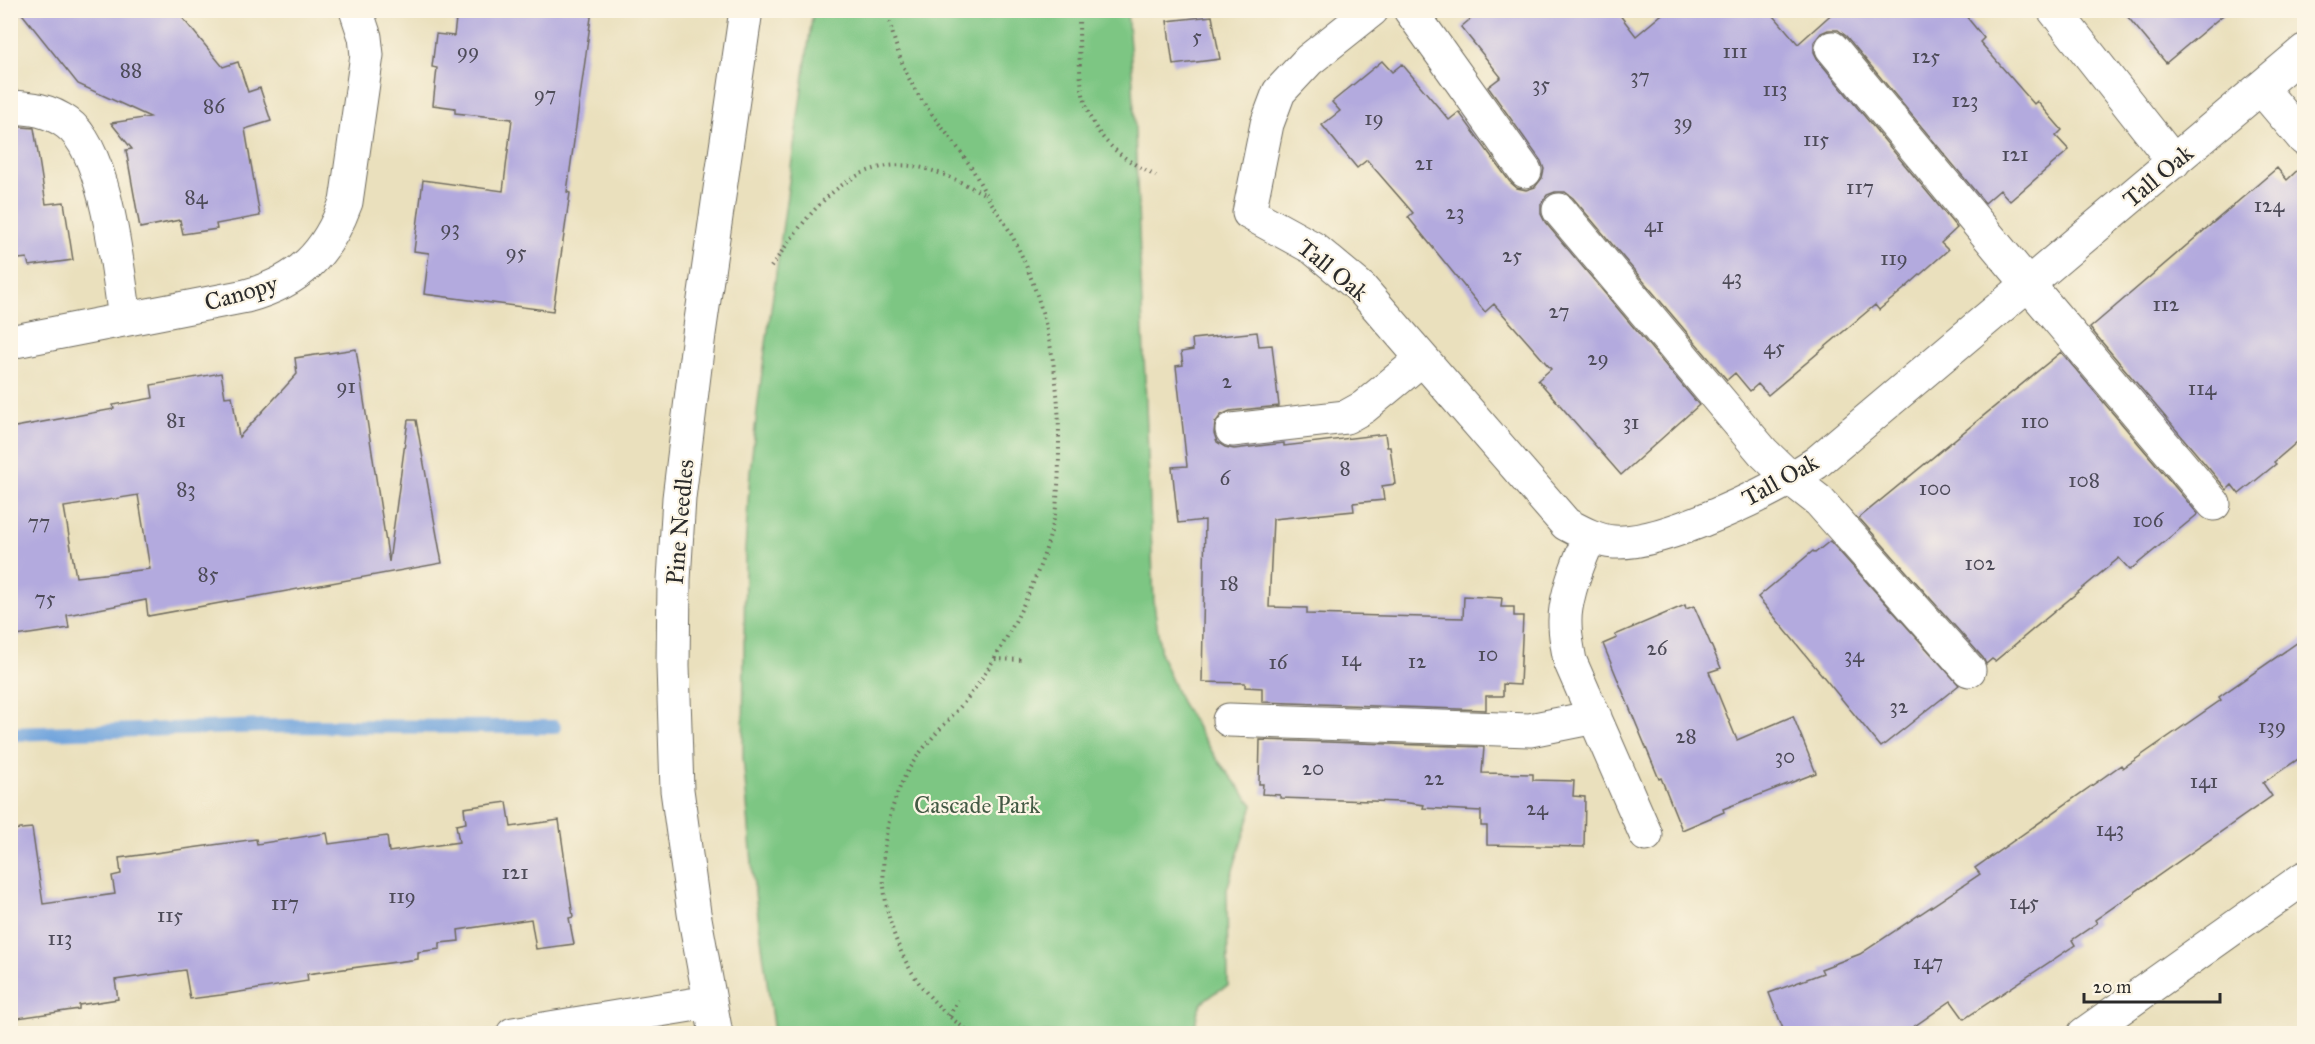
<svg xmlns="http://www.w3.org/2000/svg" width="2315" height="1044" font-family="'IM FELL Great Primer',serif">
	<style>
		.green { fill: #7dc683; stroke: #547857; stroke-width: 1.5 }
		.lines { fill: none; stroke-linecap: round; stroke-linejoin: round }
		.stream { stroke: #71a4dd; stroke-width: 14 }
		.building { fill: #b3aade; fill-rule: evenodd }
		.minor-casing { stroke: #6e6a5e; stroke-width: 35 }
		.path { stroke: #6e6a5e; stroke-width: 4; stroke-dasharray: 1.5 4.5; stroke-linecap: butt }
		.minor { stroke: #fff; stroke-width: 33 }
		.labels { text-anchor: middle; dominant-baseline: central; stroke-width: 4.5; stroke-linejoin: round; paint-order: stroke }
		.number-label { font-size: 21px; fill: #4d4b58 }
		.street-label { font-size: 24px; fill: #2b2b2b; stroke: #fcf5e5 }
		.park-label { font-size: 24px; fill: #445a45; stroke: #fcf5e5 }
	</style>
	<rect width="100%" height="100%" fill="#fcf5e5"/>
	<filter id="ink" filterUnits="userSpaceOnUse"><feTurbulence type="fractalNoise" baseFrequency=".0167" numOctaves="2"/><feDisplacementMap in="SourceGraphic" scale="12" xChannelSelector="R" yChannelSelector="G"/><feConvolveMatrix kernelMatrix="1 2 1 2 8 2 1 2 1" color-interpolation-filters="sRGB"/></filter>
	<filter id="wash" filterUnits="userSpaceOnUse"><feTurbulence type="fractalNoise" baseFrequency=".008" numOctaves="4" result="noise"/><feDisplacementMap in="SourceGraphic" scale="24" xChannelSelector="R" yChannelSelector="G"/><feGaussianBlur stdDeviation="1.35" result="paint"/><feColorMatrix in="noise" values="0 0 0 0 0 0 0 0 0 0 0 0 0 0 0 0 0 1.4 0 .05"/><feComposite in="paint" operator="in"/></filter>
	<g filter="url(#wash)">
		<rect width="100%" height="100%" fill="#eae0bd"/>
		<path class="green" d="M813,11H1127L1133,83L1154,603L1161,655L1181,702L1216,758L1253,805L1227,889L1228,986C1203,997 1194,1005 1196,1033H774L754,886L743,757L745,551L750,472L759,394Z"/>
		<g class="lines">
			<path class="stream" d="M10,734L269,726L554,727"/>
		</g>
		<g id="blocks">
			<path class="building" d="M19,10H176L223,67L238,62L248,92L260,88L271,121L245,129L260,216L216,224L217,229L183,234L180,220L140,228L126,150L132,149L111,123L150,117L78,84Z
				M457,10H592L567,192L570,193L553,311L424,294L429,253L414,251L423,180L503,191L512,119L455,113V108L433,105L437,68L432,67L436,34L454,36Z
				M1481,10H1616L1636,36L1667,10H1769L1798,44L1836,10H1961L1984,38L1980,42L2034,104L2037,101L2062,130L2056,136L2069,150L2010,201L2000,190L1985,203L1846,36L1838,30H1828L1821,33L1814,42V52L1818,60L1957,228L1941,243L1948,250L1904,289L1879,310L1875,305L1768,395L1758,384L1750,391L1735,373L1727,380L1573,198L1565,192H1555L1547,195L1541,204V214L1545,222L1699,405L1621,475L1538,380L1551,369L1494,304L1485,312L1408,217L1413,213L1367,160L1357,168L1322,125L1340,111L1332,102L1382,61L1392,72L1402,64L1449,120L1459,112L1510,182L1517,188L1526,190L1535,187L1542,178L1544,169L1541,161L1488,87L1501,77L1461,27Z
				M2122,10H2229L2166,63Z
				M1212,16L1220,59L1173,65L1167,21Z
				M10,126L34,128L46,204L64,202L73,260L29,266L27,258L10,260Z
				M2304,164V436L2274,462L2276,464L2239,494L2232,485L2227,490L2090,328L2277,168L2287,180Z
				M1257,332L1259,346L1272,345L1279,406L1230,411L1221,415L1215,423L1214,433L1217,442L1225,447L1234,449L1284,443V446L1385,434L1387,447H1390L1395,484L1382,486L1384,500L1353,503L1354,511L1273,519L1269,607L1307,608V614L1463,618L1464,596L1502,598L1501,607H1514V616H1523L1520,685L1503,684V696H1486V710L1262,702V688L1245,687V683L1202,682L1205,520L1178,523L1172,467L1187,466L1176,366L1183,365L1181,352L1193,350L1192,339Z
				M356,349L389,562L408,420H416L442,563L148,616L146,600L67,615L69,628L10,637V428L114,409L113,405L153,398L151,385L221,373L225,397L232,396L239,437L297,374L295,358ZM138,495L150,569L76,577L64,507Z
				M2061,352L2198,514L2130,570L2119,558L1995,661L1992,659L1986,664L1983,658L1859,518Z
				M1830,541L1959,685L1881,747L1758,597L1813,551L1815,553Z
				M1685,605L1686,609L1694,606L1721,668L1709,672L1737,740L1793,716L1816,773L1723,809L1724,812L1682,830L1661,778L1659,779L1603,644L1617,638L1615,635Z
				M2304,638V755L2263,783L2272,796L2095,920L2097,923L2072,940L2075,945L1964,1019L1951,1001L1903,1034H1785L1769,993L1823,973L1821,969L1860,954L1980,874L1975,868L2121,765L2123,768L2221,700L2219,697Z
				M1260,740L1484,747L1482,773L1533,774V780L1574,781L1573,796L1585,797L1584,847L1487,845V826H1481V811L1423,808L1424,805L1401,802L1280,798V795L1262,794L1263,784H1259Z
				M507,802L511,827L559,820L573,917L569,918L574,944L536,949L531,919L458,930L459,941L440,943V949L418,952V959L307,974L308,981L221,995L190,999L185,970L115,980L118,999L79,1005V1009L18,1018L10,971V830L32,828L43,904L115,894L112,876L121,874L119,858L256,839L257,844L327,833L329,844L387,836L389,852L459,842L456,825L466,823L464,808Z"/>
		</g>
	</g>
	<g filter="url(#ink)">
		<use href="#blocks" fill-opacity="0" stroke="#6e6a5e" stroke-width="1.5"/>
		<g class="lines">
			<g class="minor-casing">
				<path id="minor" d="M1372,10L1309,60L1279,92L1267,124L1249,213L1313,248L1361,288L1566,524C1581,532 1597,541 1614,542C1664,545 1773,491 1816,463L2304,51
					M1410,10L1525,171
					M2054,10L2174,162
					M1832,48L2028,284L2214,504
					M2261,88L2304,139
					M10,107C32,108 49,110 67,123C107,151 118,271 125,319
					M1559,210L1763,452L1791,479L1819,501L1969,670
					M10,342L246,296C299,282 327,254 346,202L367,55L365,37L356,10
					M1232,430L1346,417L1364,407L1422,359
					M1590,536C1580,559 1570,583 1566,608C1563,626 1567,644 1570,661L1646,835
					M1229,720L1530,730L1595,717
					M513,1034L709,1002
					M716,1034L694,913L677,790L673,666L674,580L679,498L699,334L746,10
					M2084,1034L2304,878"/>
			</g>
			<path class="path" d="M887,10C893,38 901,67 916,91C931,116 951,137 967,161C975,172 980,184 987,196C994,207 1002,218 1009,230C1044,295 1059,365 1059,439C1059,464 1059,489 1055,514C1045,570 1004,650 970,695C948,723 918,748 903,780C861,872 887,979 973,1034
				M1079,10C1080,92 1073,135 1156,176
				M771,267C806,217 848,154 918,167C943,172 965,184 986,195
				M995,659L1024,660
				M949,1016L958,1000"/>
			<use href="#minor" class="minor"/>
		</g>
	</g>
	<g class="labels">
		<g class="number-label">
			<text x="1197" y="36">5</text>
			<text x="468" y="51">99</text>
			<text x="1735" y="51">111</text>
			<text x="1926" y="56">125</text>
			<text x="131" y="70">88</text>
			<text x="1640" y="76">37</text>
			<text x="1541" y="84">35</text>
			<text x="1775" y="89">113</text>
			<text x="545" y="94">97</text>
			<text x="1965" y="100">123</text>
			<text x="214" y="106">86</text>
			<text x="1374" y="118">19</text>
			<text x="1683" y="122">39</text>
			<text x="1816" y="139">115</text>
			<text x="2015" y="154">121</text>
			<text x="1424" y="163">21</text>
			<text x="1860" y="187">117</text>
			<text x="196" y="197">84</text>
			<text x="2269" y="205">124</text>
			<text x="1455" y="212">23</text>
			<text x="1654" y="225">41</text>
			<text x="450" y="228">93</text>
			<text x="516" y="252">95</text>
			<text x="1512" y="255">25</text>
			<text x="1894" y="258">119</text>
			<text x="1732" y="277">43</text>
			<text x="2166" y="304">112</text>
			<text x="1559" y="311">27</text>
			<text x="1774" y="347">45</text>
			<text x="1598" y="358">29</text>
			<text x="1227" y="381">2</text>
			<text x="346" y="386">91</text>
			<text x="2202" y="388">114</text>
			<text x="176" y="420">81</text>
			<text x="2035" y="421">110</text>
			<text x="1631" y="422">31</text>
			<text x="1345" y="468">8</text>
			<text x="1225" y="478">6</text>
			<text x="2084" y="480">108</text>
			<text x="1935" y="488">100</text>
			<text x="186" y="489">83</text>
			<text x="2148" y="520">106</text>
			<text x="39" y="522">77</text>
			<text x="1980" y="563">102</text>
			<text x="208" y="574">85</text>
			<text x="1229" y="583">18</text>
			<text x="45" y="598">75</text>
			<text x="1657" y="648">26</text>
			<text x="1488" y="654">10</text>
			<text x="1854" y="655">34</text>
			<text x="1351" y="659">14</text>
			<text x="1417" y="661">12</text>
			<text x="1278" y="662">16</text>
			<text x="1899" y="706">32</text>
			<text x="2272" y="726">139</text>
			<text x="1686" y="736">28</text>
			<text x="1785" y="756">30</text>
			<text x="1313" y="768">20</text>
			<text x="1434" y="778">22</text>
			<text x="2204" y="781">141</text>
			<text x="1537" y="808">24</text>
			<text x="2110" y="829">143</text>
			<text x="515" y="872">121</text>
			<text x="402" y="896">119</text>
			<text x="2024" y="902">145</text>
			<text x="285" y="903">117</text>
			<text x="170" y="915">115</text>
			<text x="60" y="938">113</text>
			<text x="1928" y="962">147</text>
		</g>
		<g class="street-label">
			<text transform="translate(2158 176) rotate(-40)">Tall Oak</text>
			<text transform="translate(1333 270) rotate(39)">Tall Oak</text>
			<text transform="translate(241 293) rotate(-16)">Canopy</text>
			<text transform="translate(1780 480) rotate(-29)">Tall Oak</text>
			<text transform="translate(680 522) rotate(-85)">Pine Needles</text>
		</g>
		<g class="park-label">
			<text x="977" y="805">Cascade Park</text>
		</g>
	</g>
	<rect width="2315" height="1044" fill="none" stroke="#fcf5e5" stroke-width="36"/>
	<path d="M2084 993v9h136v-9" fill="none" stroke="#2b2b2b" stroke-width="3"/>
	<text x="2093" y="993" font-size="18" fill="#2b2b2b" stroke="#fcf5e5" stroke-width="4.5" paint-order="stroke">20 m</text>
</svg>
